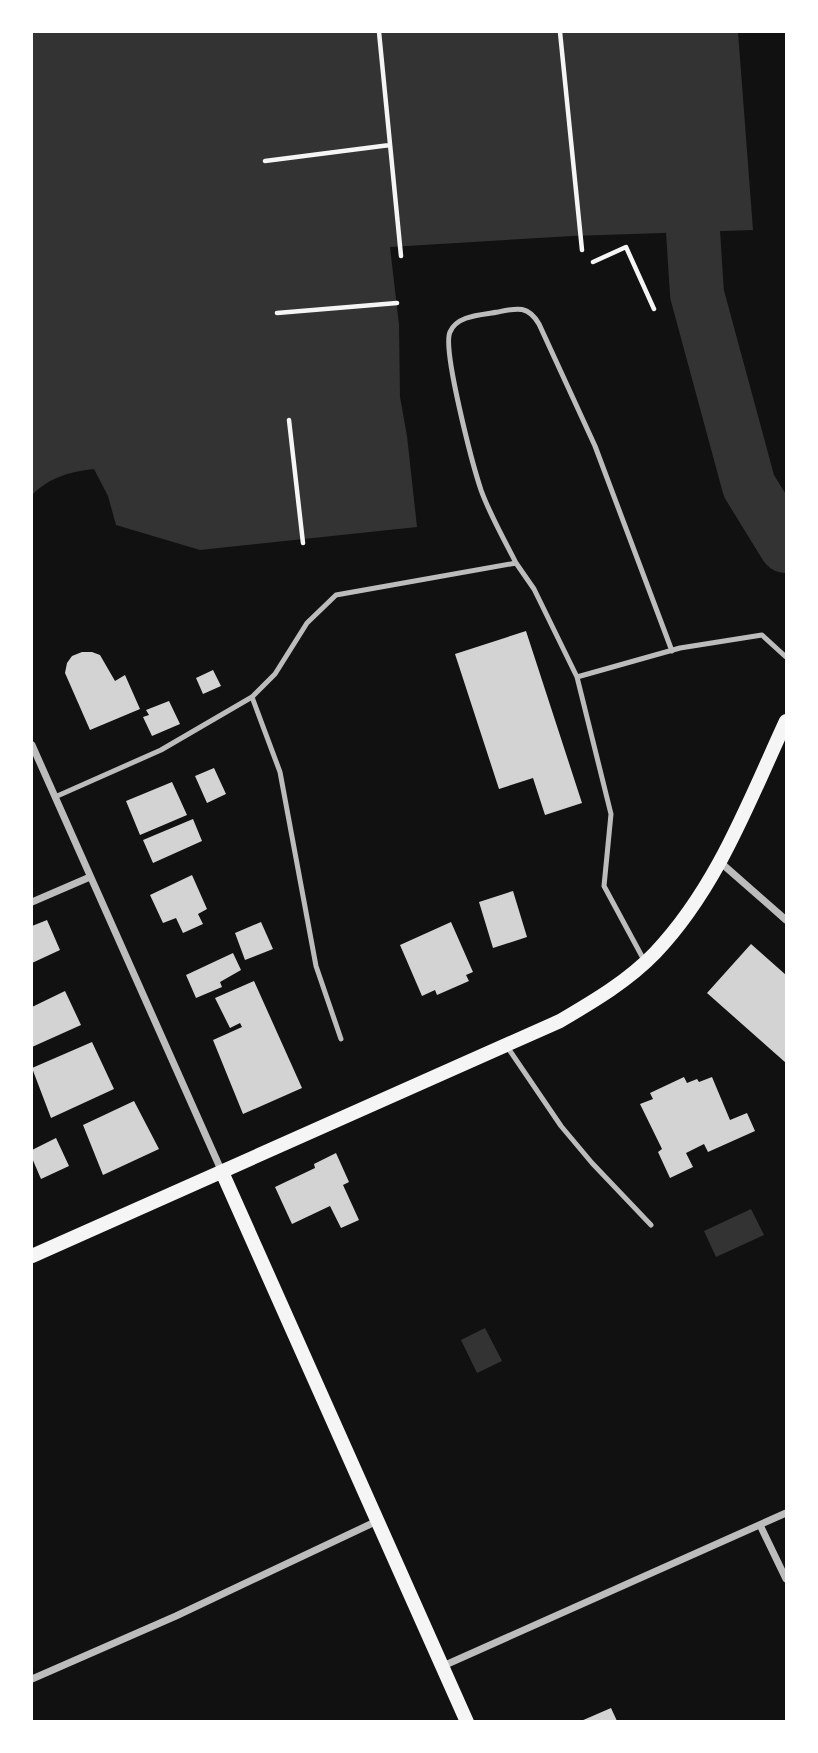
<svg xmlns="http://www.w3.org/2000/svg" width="818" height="1753" font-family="Arial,sans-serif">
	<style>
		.water { fill: #333 }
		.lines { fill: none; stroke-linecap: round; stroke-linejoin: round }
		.river { stroke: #333; stroke-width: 54 }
		.building { fill: #d3d3d3 }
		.path { stroke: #f5f5f5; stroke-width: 4.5 }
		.service { stroke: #bcbcbc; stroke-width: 5 }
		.minor { stroke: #bcbcbc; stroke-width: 7 }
		.secondary { stroke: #f5f5f5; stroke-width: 14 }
	</style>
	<rect width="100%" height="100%" fill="#111"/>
	<path class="water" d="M32,32H738L753,230L572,236L390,247L399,325L400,397L407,436L417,527L200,550L116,525L108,496L94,469C69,472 50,477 32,495Z
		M751,1209L764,1235L716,1257L704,1231Z
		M485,1328L502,1361L477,1373L461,1340Z"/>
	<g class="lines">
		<path class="river" d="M693,231L697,294L749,486L786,546"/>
	</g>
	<path class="building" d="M526,631L582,803L545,815L533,778L499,789L455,654Z
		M82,652H92L100,655L115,681L125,675L140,709L90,730L65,673L67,663L72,656Z
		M213,670L221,686L203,694L196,678Z
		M169,701L180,724L152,736L143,717L149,715L146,710Z
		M214,768L226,794L207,803L195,776Z
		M172,782L187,815L140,835L126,801Z
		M193,819L202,841L153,863L143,840Z
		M192,875L207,909L198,914L203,924L183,933L176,918L163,923L150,895Z
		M513,891L527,937L493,948L479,902Z
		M47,920L60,950L32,963V926Z
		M261,922L273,949L245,960L235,933Z
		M451,922L473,972L466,975L469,981L437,995L435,990L422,996L400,945Z
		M751,944L786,975V1063L707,993Z
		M233,953L241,970L220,982L222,987L196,998L186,975Z
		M254,981L302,1088L243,1114L213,1040L242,1027L240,1023L230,1028L215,998Z
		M65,991L81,1025L32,1047V1007Z
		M92,1042L114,1089L51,1118L32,1068Z
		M684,1077L687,1083L697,1079L699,1082L712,1077L730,1120L747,1113L755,1131L708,1152L704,1144L686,1153L693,1167L670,1178L658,1152L662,1149L640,1104L653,1099L650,1093Z
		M134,1101L159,1149L103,1175L83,1125Z
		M56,1138L69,1166L41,1179L32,1158V1150Z
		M336,1153L349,1182L343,1185L359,1220L341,1228L330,1206L292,1224L275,1187L315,1168L314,1164Z
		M611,1708L617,1721H581Z"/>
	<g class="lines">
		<path class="path" d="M379,32L401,256
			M560,32L582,250
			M265,161L390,145
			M593,262L626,247L654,309
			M277,313L397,303
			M289,420L303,543"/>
		<path class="service" d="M516,563C504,539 490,515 481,490C473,466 442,349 450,332C457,315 482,315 498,312C517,308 528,305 539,324L595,446L672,651
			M577,677L680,648L762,635L786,657
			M252,697L280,772L316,966L341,1039
			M55,797L161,750L252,697L275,674L307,623L336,595L516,563L534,589L577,677L611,814L604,886L645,962
			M508,1048L561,1126L592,1163L651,1225"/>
		<path class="minor" d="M32,745L222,1172
			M720,862L786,920
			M32,902L90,877
			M760,1525L786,1579
			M443,1666L786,1513
			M32,1679L176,1616L377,1521"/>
		<path class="secondary" d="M222,1172L467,1722
			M32,1256L560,1021C594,1001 628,981 655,953C717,888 749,801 786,721"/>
	</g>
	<rect width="818" height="1753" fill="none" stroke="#ffffff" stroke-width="66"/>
</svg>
